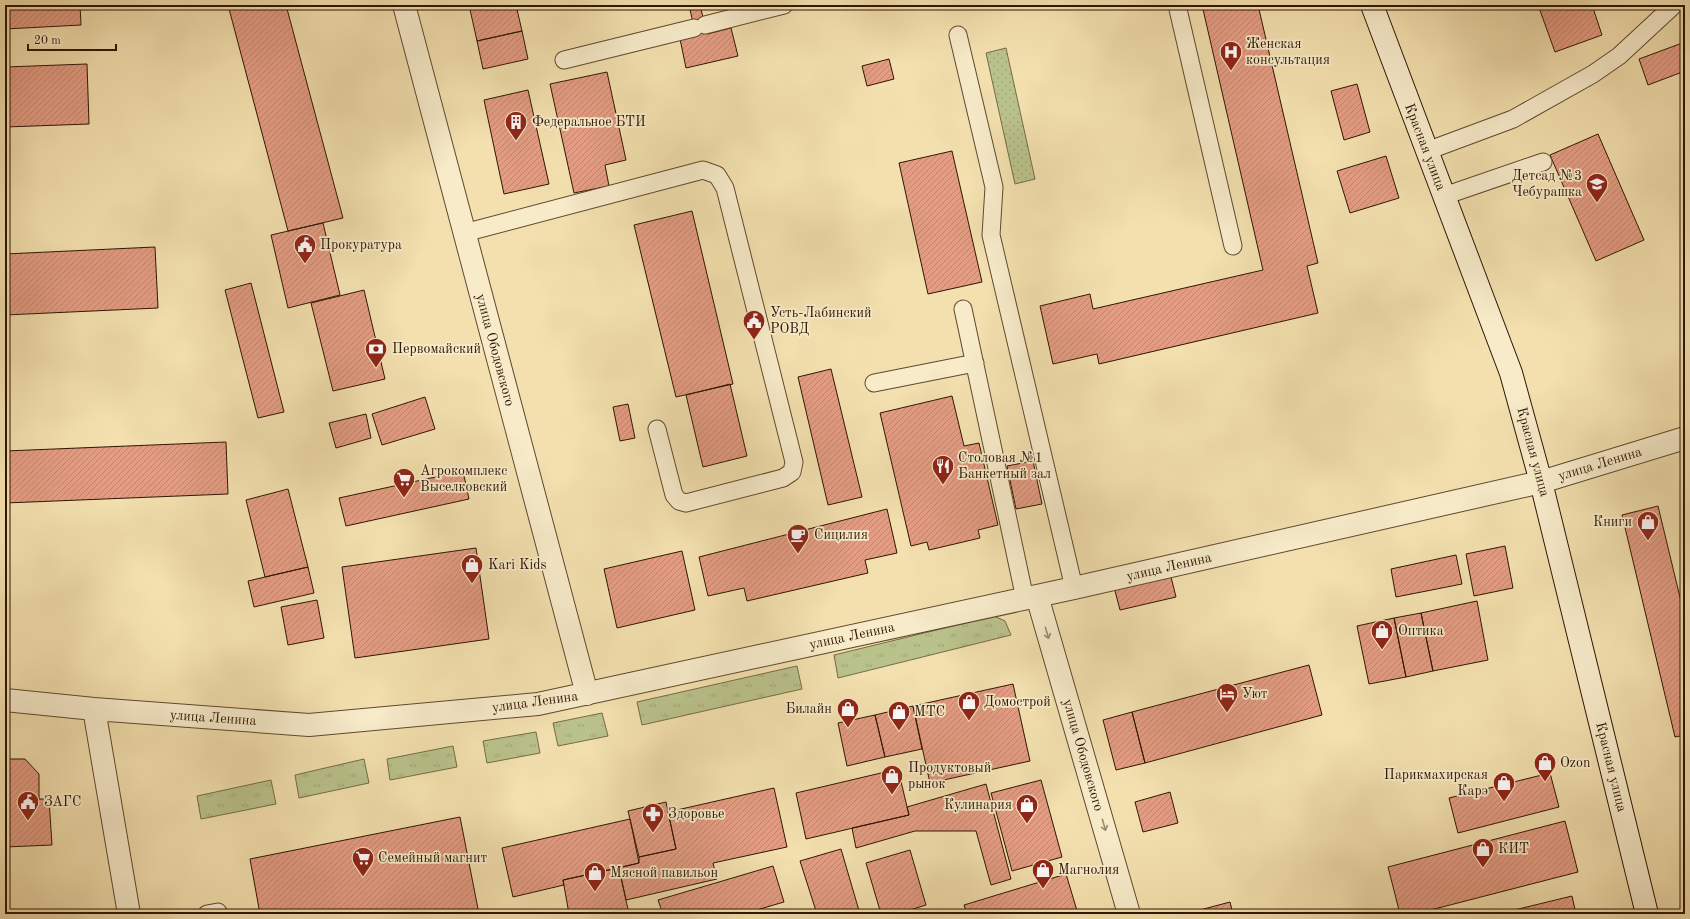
<svg xmlns="http://www.w3.org/2000/svg" width="1690" height="919" font-family="'Old Standard TT',serif">
	<style>
		.grass { fill: url(#grass-tufts); stroke: #746c47 }
		.park { fill: url(#park-dots); stroke: #746c47 }
		.building { fill: url(#building-hatch); stroke: #2f1503 }
		.lines { fill: none; stroke-linecap: round; stroke-linejoin: round }
		.service-casing { stroke: #60482e; stroke-width: 19 }
		.tertiary-casing { stroke: #60482e; stroke-width: 24 }
		.secondary-casing { stroke: #2f1503; stroke-width: 24 }
		.service { stroke: #f7ebca; stroke-width: 17 }
		.tertiary { stroke: #f7ebca; stroke-width: 22 }
		.secondary { stroke: #f7ebca; stroke-width: 22 }
		.oneway { stroke: #9d8b70 }
		.labels { text-anchor: middle; dominant-baseline: central; stroke-width: 3.5; stroke-linejoin: round; paint-order: stroke }
		.poi-label { font-size: 14px; fill: #2f1503; stroke: #f7ebca; text-anchor: start }
		.street-label { font-size: 14px; fill: #2f1503; stroke: #f7ebca }
	</style>
	<defs>
		<pattern id="grass-tufts" width="24" height="20" patternUnits="userSpaceOnUse"><rect width="24" height="20" fill="#bac28b"/><path d="M3 7l-1-3M5 7V3M7 7l1-3M15 17l-1-3M17 17v-4M19 17l1-3" fill="none" stroke="#a0a676"/></pattern>
		<pattern id="park-dots" width="8" height="8" patternUnits="userSpaceOnUse"><rect width="8" height="8" fill="#bac28b"/><path d="M2 2h.1M6 6h.1" fill="none" stroke="#a0a676" stroke-width="1.8" stroke-linecap="round"/></pattern>
		<pattern id="building-hatch" width="6" height="6" patternUnits="userSpaceOnUse"><rect width="6" height="6" fill="#e39d84"/><path d="M-1 1l2-2M0 6l6-6M5 7l2-2" fill="none" stroke="#c38670"/></pattern>
	</defs>
	<rect width="100%" height="100%" fill="#f3e0ae"/>
	<filter id="stains"><feTurbulence type="fractalNoise" baseFrequency=".005" numOctaves="4"/><feColorMatrix values="0 0 0 0 .2 0 0 0 0 .09 0 0 0 0 .02 0 0 0 .5 -.17"/></filter>
	<radialGradient id="worn" r=".72"><stop offset=".6" stop-color="#630" stop-opacity="0"/><stop offset="1" stop-color="#630" stop-opacity=".3"/></radialGradient>
	<path class="grass" d="M994,616L1005,621L1011,635L838,678L834,655Z
		M797,666L802,689L642,725L637,702Z
		M602,713L608,736L558,746L553,723Z
		M536,732L540,753L487,763L483,741Z
		M453,746L457,767L390,780L387,759Z
		M364,759L369,783L299,798L295,775Z
		M271,780L276,804L201,819L197,796Z"/>
	<path class="park" d="M1006,48L1035,179L1015,184L986,53Z"/>
	<path class="building" d="M5,5H80L81,25L5,29Z
		M228,5H286L343,218L288,231Z
		M469,5H516L522,31L477,41Z
		M689,5H700L707,34L731,28L738,56L686,68L680,39L696,36Z
		M1202,5H1258L1318,263L1307,266L1318,313L1099,364L1097,354L1053,364L1040,306L1090,294L1093,309L1263,270Z
		M1538,5H1592L1602,35L1555,52Z
		M522,31L528,59L483,69L477,41Z
		M1685,42V71L1648,85L1639,59Z
		M889,59L894,79L867,86L862,66Z
		M87,64L89,124L5,127V67Z
		M607,72L626,160L605,165L609,186L574,193L550,84Z
		M1357,84L1370,132L1344,140L1331,91Z
		M528,90L549,184L504,194L484,100Z
		M1598,134L1644,240L1596,261L1550,155Z
		M952,151L982,282L928,294L899,163Z
		M1386,156L1399,198L1350,213L1337,171Z
		M692,211L733,384L676,397L634,225Z
		M323,223L340,295L288,308L271,235Z
		M155,247L158,308L5,315V254Z
		M251,283L284,412L258,418L225,290Z
		M364,290L385,379L333,391L311,303Z
		M831,369L862,497L828,505L798,377Z
		M730,384L747,456L703,467L686,395Z
		M952,396L964,446L979,443L998,525L978,530L980,538L929,550L927,542L911,546L880,413Z
		M425,397L435,429L382,445L372,414Z
		M628,404L635,438L620,441L613,407Z
		M366,414L371,438L336,448L329,423Z
		M226,442L228,494L5,503V451Z
		M1033,461L1042,504L1016,509L1007,466Z
		M463,471L469,499L346,526L339,498Z
		M288,489L308,567L265,577L246,500Z
		M1658,506L1685,618V735L1675,737L1622,515Z
		M887,509L897,553L865,560L868,573L747,601L744,588L708,596L699,557Z
		M1505,546L1513,588L1474,596L1466,554Z
		M476,548L489,639L355,658L342,567Z
		M682,551L695,610L617,628L604,569Z
		M1456,555L1462,584L1396,597L1391,569Z
		M308,567L314,593L254,607L248,581Z
		M1170,573L1176,597L1120,610L1114,587Z
		M317,600L324,638L288,645L281,607Z
		M1477,601L1488,660L1433,671L1421,613Z
		M1421,613L1433,671L1406,677L1394,618Z
		M1394,618L1406,677L1369,684L1357,626Z
		M1309,665L1322,715L1145,763L1132,712Z
		M1013,684L1030,761L930,783L913,706Z
		M913,706L922,749L885,757L875,715Z
		M1132,712L1145,763L1116,770L1103,720Z
		M875,715L885,757L847,766L838,723Z
		M5,759H25L39,774V799H49L52,845L5,847Z
		M898,769L909,815L806,839L796,793Z
		M1550,773L1559,807L1458,833L1449,798Z
		M1041,780L1062,857L1012,871L991,793Z
		M986,784L1011,879L991,885L976,831H915L856,848L852,828L909,815L907,807Z
		M774,788L787,847L713,863L717,879L626,900L619,868L639,863V857L676,849L668,812Z
		M1170,792L1178,823L1143,832L1135,802Z
		M666,802L676,849L639,857L628,811Z
		M460,817L479,914H260L250,859Z
		M630,819L639,863L563,880L564,885L513,897L502,848Z
		M1565,821L1578,872L1415,914H1400L1388,867Z
		M841,849L860,914H817L800,861Z
		M910,850L926,905L897,914H881L866,863Z
		M773,866L784,902L743,914H663L658,900Z
		M619,868L629,914H569L563,880Z
		M1066,874L1078,914H967L964,905Z
		M1572,896L1576,914H1498Z
		M1230,902L1233,914H1185Z"/>
	<g class="lines">
		<g class="service-casing">
			<path id="service" d="M1177,5L1233,246
				M705,25L784,5
				M958,35L994,187L991,235L1074,588
				M564,60L694,28
				M1427,151L1513,119L1593,74L1619,56L1674,5
				M1444,196L1543,162
				M464,233L703,170L717,175L725,188L794,462L792,472L783,478L686,503L679,501L674,495L657,429
				M963,309L1025,599
				M874,383L975,363
				M207,914L218,912V914"/>
		</g>
		<g class="tertiary-casing">
			<path id="tertiary" d="M404,5L587,694
				M1037,596L1129,914
				M5,700L94,709L309,725L538,704L1074,588L1541,482L1685,438
				M94,709L129,914"/>
		</g>
		<g class="secondary-casing">
			<path id="secondary" d="M1372,5L1511,373L1541,482L1647,914"/>
		</g>
		<use href="#service" class="service"/>
		<use href="#tertiary" class="tertiary"/>
		<use href="#secondary" class="secondary"/>
	</g>
	<defs><path id="oneway-shaft" d="M-6 0H5M1.5-3L5.5 0L1.5 3" fill="none" stroke-width="1.6" stroke-linecap="round" stroke-linejoin="round"/></defs>
	<g class="oneway">
		<use href="#oneway-shaft" transform="translate(1047 633) rotate(74)"/>
		<use href="#oneway-shaft" transform="translate(1104 825) rotate(74)"/>
	</g>
	<defs>
		<g id="hospital-pin" transform="scale(1.15)"><path d="M0 17L-7.5 6A9.5 9.5 0 1 1 7.5 6Z" fill="#8f2418" stroke="#f7ebca"/><path d="M-5-5h3v3.5h4V-5h3V5h-3V1.5h-4V5h-3Z" fill="#fff"/></g>
		<g id="building-pin" transform="scale(1.15)"><path d="M0 17L-7.5 6A9.5 9.5 0 1 1 7.5 6Z" fill="#8f2418" stroke="#f7ebca"/><path d="M-4-6H4V6H1V3H-1V6H-4ZM-2.5-4.3h1.7v1.8h-1.7ZM.8-4.3h1.7v1.8H.8ZM-2.5-1h1.7V.8h-1.7ZM.8-1h1.7V.8H.8Z" fill="#fff"/></g>
		<g id="school-pin" transform="scale(1.15)"><path d="M0 17L-7.5 6A9.5 9.5 0 1 1 7.5 6Z" fill="#8f2418" stroke="#f7ebca"/><path d="M0-5L7-2L0 1L-7-2ZM-4 1L0 2.5L4 1V4Q0 6-4 4Z" fill="#fff"/></g>
		<g id="civic-pin" transform="scale(1.15)"><path d="M0 17L-7.5 6A9.5 9.5 0 1 1 7.5 6Z" fill="#8f2418" stroke="#f7ebca"/><path d="M-.6-6.5H3V-4.5H.6V-3L4-1V1h2V6H-6V1h2V-1L-.6-3ZM-1.2 2.5V6h2.4V2.5Z" fill="#fff"/></g>
		<g id="bank-pin" transform="scale(1.15)"><path d="M0 17L-7.5 6A9.5 9.5 0 1 1 7.5 6Z" fill="#8f2418" stroke="#f7ebca"/><path d="M-6-4H6V4H-6ZM0-2.3a2.3 2.3 0 1 0 0 4.6a2.3 2.3 0 1 0 0-4.6Z" fill="#fff"/></g>
		<g id="restaurant-pin" transform="scale(1.15)"><path d="M0 17L-7.5 6A9.5 9.5 0 1 1 7.5 6Z" fill="#8f2418" stroke="#f7ebca"/><path d="M-5-6h1v4h1v-4h1v4h1v-4h1v5L-1.5 .5V6h-2V.5L-5-1ZM5-6V6H3V1.5H1.5Q1.5-4 5-6Z" fill="#fff"/></g>
		<g id="supermarket-pin" transform="scale(1.15)"><path d="M0 17L-7.5 6A9.5 9.5 0 1 1 7.5 6Z" fill="#8f2418" stroke="#f7ebca"/><path d="M-6-5.5h2.5l.6 2H6L4.5 2H-2.5L-4.4-4H-6ZM-1.5 3.2a1.3 1.3 0 1 0 .1 0ZM3 3.2a1.3 1.3 0 1 0 .1 0Z" fill="#fff"/></g>
		<g id="shop-pin" transform="scale(1.15)"><path d="M0 17L-7.5 6A9.5 9.5 0 1 1 7.5 6Z" fill="#8f2418" stroke="#f7ebca"/><path d="M-5-2.5h2.3a2.7 3.5 0 0 1 5.4 0H5L5.5 6h-11ZM-1.5-2.5h3a1.5 2.3 0 0 0-3 0Z" fill="#fff"/></g>
		<g id="cafe-pin" transform="scale(1.15)"><path d="M0 17L-7.5 6A9.5 9.5 0 1 1 7.5 6Z" fill="#8f2418" stroke="#f7ebca"/><path d="M-5.5-4.5H6V0H3Q3 3.5 0 3.5H-2.5Q-5.5 3.5-5.5 0ZM3-3.2v2h1.7v-2ZM-6 4.5H4V6H-6Z" fill="#fff"/></g>
		<g id="hotel-pin" transform="scale(1.15)"><path d="M0 17L-7.5 6A9.5 9.5 0 1 1 7.5 6Z" fill="#8f2418" stroke="#f7ebca"/><path d="M-6-4.5h1.5V1H6V5H4.5V3h-9V5H-6ZM-4 0a1.8 1.8 0 1 1 3.6 0ZM.5 0V-2.5h3Q6-2.5 6 0Z" fill="#fff"/></g>
		<g id="pharmacy-pin" transform="scale(1.15)"><path d="M0 17L-7.5 6A9.5 9.5 0 1 1 7.5 6Z" fill="#8f2418" stroke="#f7ebca"/><path d="M-2-6h4v4h4v4h-4v4h-4v-4h-4v-4h4Z" fill="#fff"/></g>
	</defs>
	<g fill-rule="evenodd">
		<use href="#hospital-pin" x="1231" y="52"/>
		<use href="#building-pin" x="516" y="122"/>
		<use href="#school-pin" x="1597" y="184"/>
		<use href="#civic-pin" x="305" y="245"/>
		<use href="#civic-pin" x="754" y="321"/>
		<use href="#bank-pin" x="376" y="349"/>
		<use href="#restaurant-pin" x="943" y="466"/>
		<use href="#supermarket-pin" x="404" y="479"/>
		<use href="#shop-pin" x="1648" y="522"/>
		<use href="#cafe-pin" x="798" y="535"/>
		<use href="#shop-pin" x="472" y="565"/>
		<use href="#shop-pin" x="1382" y="631"/>
		<use href="#hotel-pin" x="1227" y="694"/>
		<use href="#shop-pin" x="969" y="702"/>
		<use href="#shop-pin" x="848" y="709"/>
		<use href="#shop-pin" x="899" y="712"/>
		<use href="#shop-pin" x="1545" y="763"/>
		<use href="#shop-pin" x="892" y="776"/>
		<use href="#shop-pin" x="1504" y="783"/>
		<use href="#civic-pin" x="28" y="802"/>
		<use href="#shop-pin" x="1027" y="805"/>
		<use href="#pharmacy-pin" x="653" y="814"/>
		<use href="#shop-pin" x="1483" y="849"/>
		<use href="#supermarket-pin" x="363" y="858"/>
		<use href="#shop-pin" x="1043" y="870"/>
		<use href="#shop-pin" x="595" y="873"/>
	</g>
	<g class="labels">
		<g class="poi-label">
			<text x="1246" y="44">Женская<tspan x="1246" dy="16">консультация</tspan></text>
			<text x="532" y="122">Федеральное БТИ</text>
			<text x="1582" y="176" text-anchor="end">Детсад №3<tspan x="1582" dy="16">Чебурашка</tspan></text>
			<text x="320" y="245">Прокуратура</text>
			<text x="770" y="313">Усть-Лабинский<tspan x="770" dy="16">РОВД</tspan></text>
			<text x="392" y="349">Первомайский</text>
			<text x="958" y="458">Столовая №1<tspan x="958" dy="16">Банкетный зал</tspan></text>
			<text x="420" y="471">Агрокомплекс<tspan x="420" dy="16">Выселковский</tspan></text>
			<text x="1632" y="522" text-anchor="end">Книги</text>
			<text x="814" y="535">Сицилия</text>
			<text x="488" y="565">Kari Kids</text>
			<text x="1398" y="631">Оптика</text>
			<text x="1242" y="694">Уют</text>
			<text x="984" y="702">Домострой</text>
			<text x="832" y="709" text-anchor="end">Билайн</text>
			<text x="914" y="712">МТС</text>
			<text x="1560" y="763">Ozon</text>
			<text x="908" y="768">Продуктовый<tspan x="908" dy="16">рынок</tspan></text>
			<text x="1488" y="775" text-anchor="end">Парикмахирская<tspan x="1488" dy="16">Карэ</tspan></text>
			<text x="44" y="802">ЗАГС</text>
			<text x="1012" y="805" text-anchor="end">Кулинария</text>
			<text x="668" y="814">Здоровье</text>
			<text x="1498" y="849">КИТ</text>
			<text x="378" y="858">Семейный магнит</text>
			<text x="1058" y="870">Магнолия</text>
			<text x="610" y="873">Мясной павильон</text>
		</g>
		<g class="street-label">
			<text transform="translate(1425 147) rotate(69)">Красная улица</text>
			<text transform="translate(495 350) rotate(75)">улица Ободовского</text>
			<text transform="translate(1533 452) rotate(75)">Красная улица</text>
			<text transform="translate(1600 464) rotate(-17)">улица Ленина</text>
			<text transform="translate(1169 567) rotate(-13)">улица Ленина</text>
			<text transform="translate(852 636) rotate(-12)">улица Ленина</text>
			<text transform="translate(535 702) rotate(-8)">улица Ленина</text>
			<text transform="translate(213 718) rotate(4)">улица Ленина</text>
			<text transform="translate(1083 755) rotate(74)">улица Ободовского</text>
			<text transform="translate(1611 767) rotate(76)">Красная улица</text>
		</g>
	</g>
	<rect width="1690" height="919" fill="none" stroke="#f3e0ae" stroke-width="20"/>
	<rect x="6" y="6" width="1678" height="907" fill="none" stroke="#2f1503" stroke-width="2"/>
	<rect x="10" y="10" width="1670" height="899" fill="none" stroke="#2f1503"/>
	<path d="M28 44v6h88v-6" fill="none" stroke="#2f1503" stroke-width="2"/>
	<text x="34" y="44" font-size="12" fill="#2f1503" stroke="#f7ebca" stroke-width="3" paint-order="stroke">20 m</text>
	<rect width="100%" height="100%" filter="url(#stains)"/>
	<rect width="100%" height="100%" fill="url(#worn)"/>
</svg>
